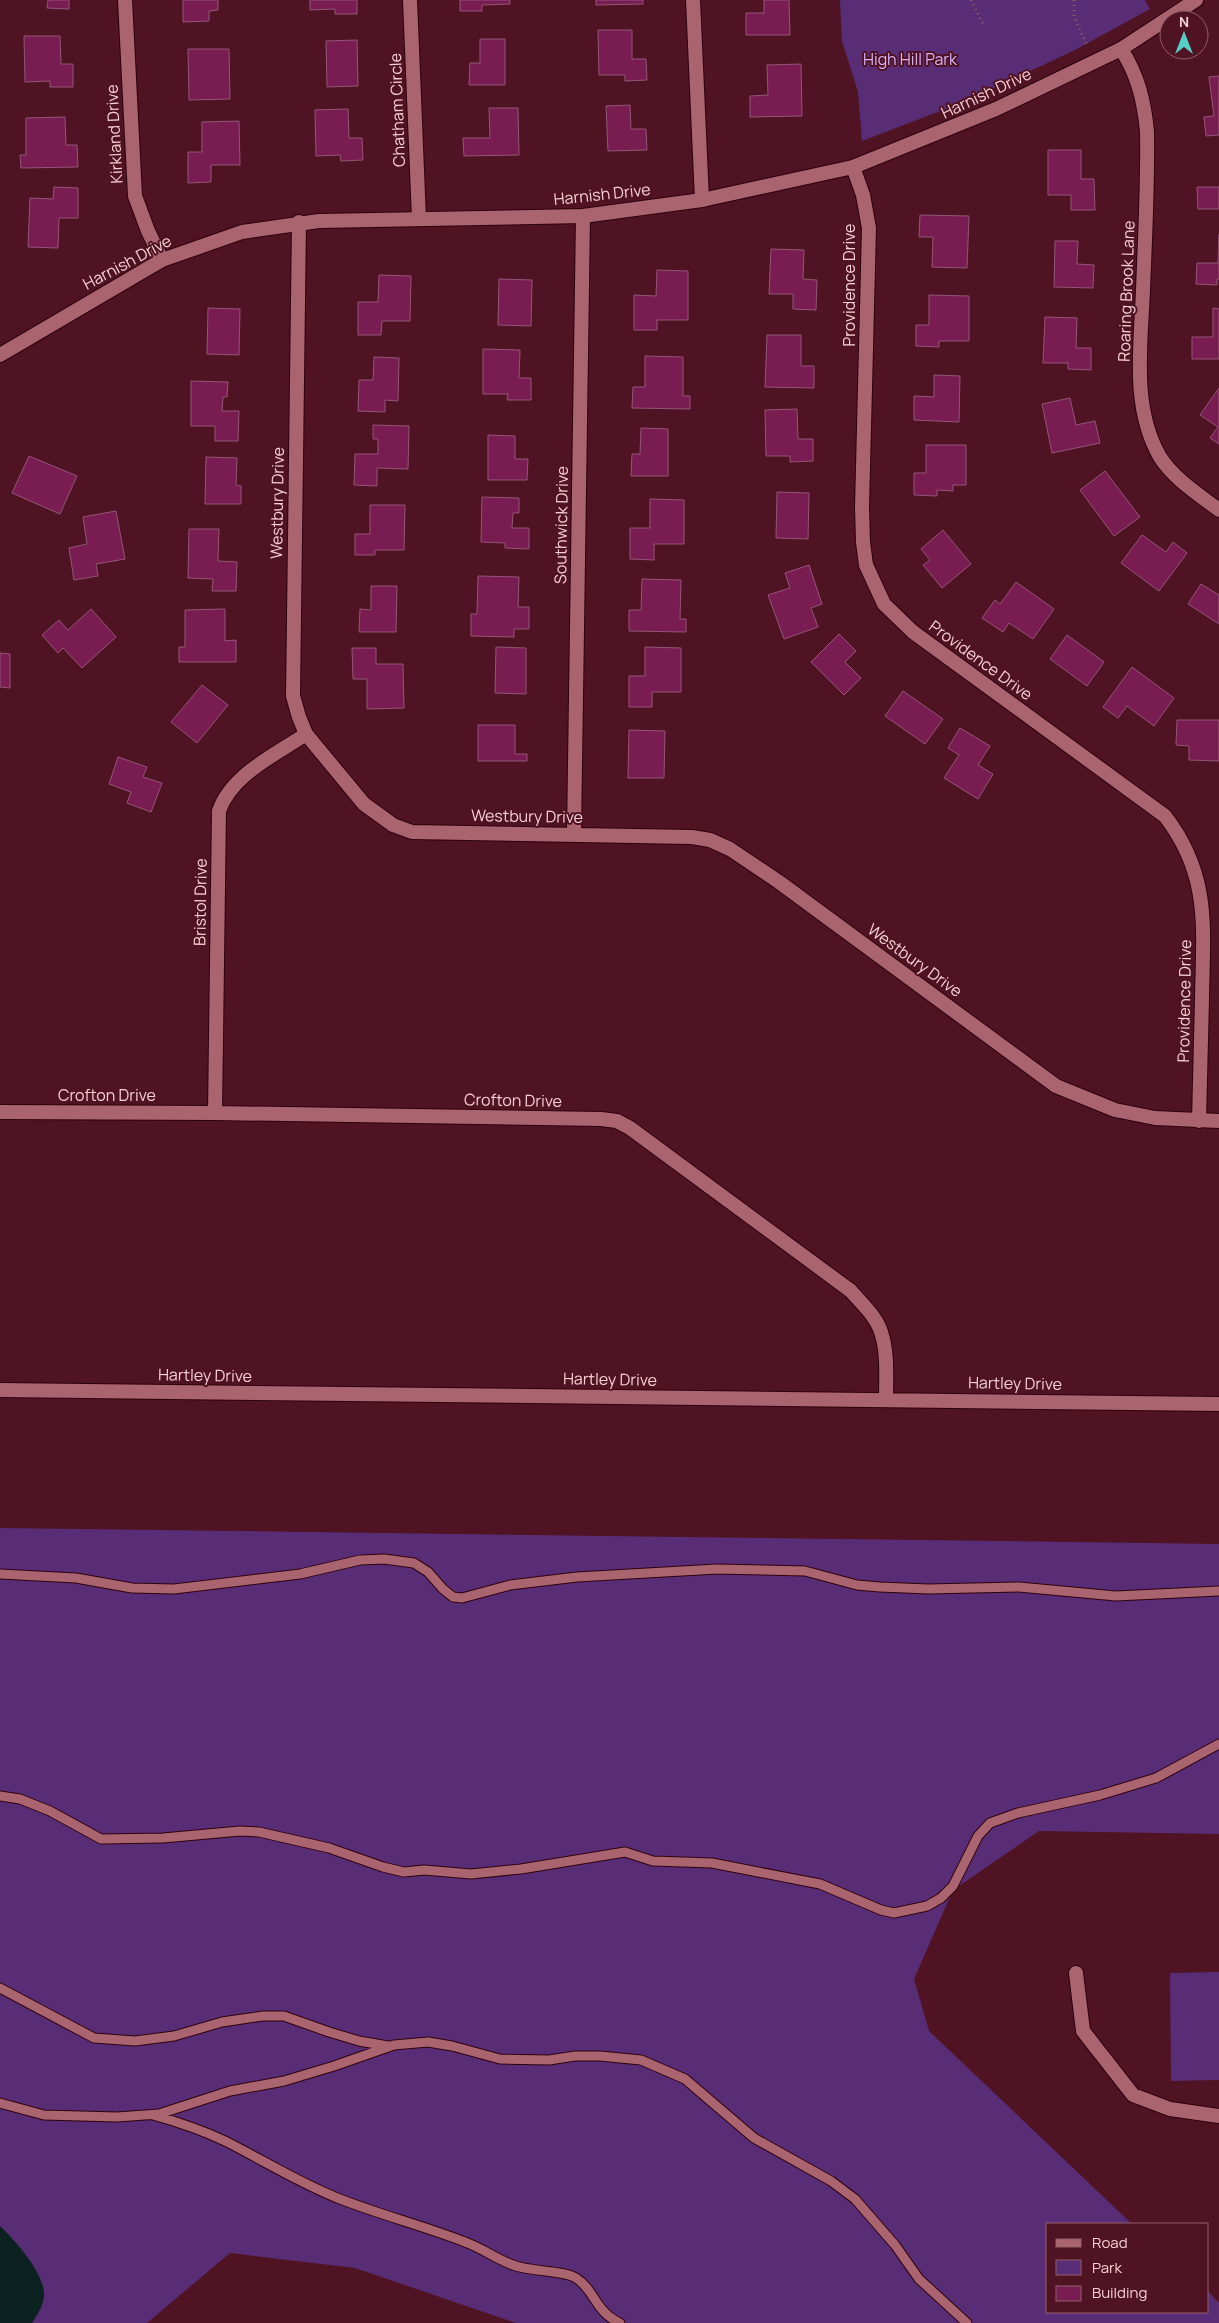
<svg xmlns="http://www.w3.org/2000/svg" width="1219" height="2323" font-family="Manrope,sans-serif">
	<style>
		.green { fill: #582d76 }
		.water { fill: #0c2220 }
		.building { fill: #781c52; stroke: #945676 }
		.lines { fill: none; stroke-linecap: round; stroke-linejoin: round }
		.service-casing { stroke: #2e020e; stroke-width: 11 }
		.minor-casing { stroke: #2e020e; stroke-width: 16 }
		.tertiary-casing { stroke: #2e020e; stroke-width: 16 }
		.path { stroke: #905b67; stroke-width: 3; stroke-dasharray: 1 4; stroke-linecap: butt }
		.service { stroke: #aa6470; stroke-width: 9 }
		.minor { stroke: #aa6470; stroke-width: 14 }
		.tertiary { stroke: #aa6470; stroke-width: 14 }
		.labels { text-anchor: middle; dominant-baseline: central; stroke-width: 4; stroke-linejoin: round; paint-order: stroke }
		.park-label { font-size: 16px; fill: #d7b2f6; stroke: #501323 }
		.street-label { font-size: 16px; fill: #f6ced4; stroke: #501323 }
	</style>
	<rect width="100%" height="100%" fill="#501323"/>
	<path class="green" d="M840,0H1145L1150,9L1075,50L964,102L862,141L858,92L842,41Z
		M0,1528L1219,1544V1834L1039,1831L953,1890L914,1979L929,2031L1132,2224H1048V2312H1208V2291L1219,2303V2323H516L355,2268L230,2253L147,2323H0Z
		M1219,1972V2080L1171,2081L1170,1973Z"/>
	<path class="water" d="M0,2226C15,2240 44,2273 44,2294C44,2305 37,2315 32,2323H0Z"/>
	<path class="building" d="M48,0H69V9L47,8Z
		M183,0H218V10L209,11V21L183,22Z
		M310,0H357V14H335V9L310,10Z
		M460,0H510V4L482,5V11H460Z
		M596,0H643V4L596,5Z
		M764,0H789L790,35H746V13H764Z
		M598,30H632V59H646L647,80L625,81V75H599Z
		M24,36H60L61,64H73V87H50V81L25,82Z
		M480,39H505V85H469L470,63H480Z
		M357,40L358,86L327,87L326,41Z
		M188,49H229L230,99L189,100Z
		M801,64L802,116L750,117V96L768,95L767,65Z
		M1219,76V135L1206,136L1204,117L1214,116L1209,77Z
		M630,105L631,129H646L647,150L608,151L606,106Z
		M489,108H518L519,155L464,156L463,138H490Z
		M348,109L349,138H362L363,160L341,161L340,155L316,156L315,110Z
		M65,117L66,145H77L78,167L21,168L20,155H26V118Z
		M239,121L240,165H211V182L188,183V152H202V122Z
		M1048,150H1081V179H1094L1095,210H1071V195H1048Z
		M54,187L78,188V218H59L58,248L28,247L30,198L53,199Z
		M1197,187H1219V209H1198Z
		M920,215L969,216L967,268L932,267L933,237H919Z
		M1219,234V279H1217V285L1196,284L1197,263H1218Z
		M1055,241H1078L1077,264L1094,265L1093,288L1054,287Z
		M771,249L804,250L803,279L817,280L816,310L793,309V294H769Z
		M657,270L688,271V320H657V330H634V295L656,296Z
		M379,275L411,276L410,321H382L381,335H358V302H378Z
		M499,279L532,280L531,326L498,325Z
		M929,295L969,296V341H939V347L916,346V325H929Z
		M208,308L240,309L239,355L207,354Z
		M1213,308L1219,309V359H1192V337H1213Z
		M1045,317L1077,318L1076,348H1091V370L1068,369V363H1043Z
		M767,335H801V366H814V388L765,387Z
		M483,349L520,350L519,378H531V400H507L508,394H483Z
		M645,356L683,357V396H690V409L632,408L633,387H645Z
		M374,357L399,358L398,401L385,400V412L358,411L359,380H373Z
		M934,375L960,376L959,422L914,420V396L934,397Z
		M191,381L228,382L227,397H223L222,411H239L238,441H215V426H191Z
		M1219,388V444L1210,438L1218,427L1200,415Z
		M1070,398L1076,425L1095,421L1100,443L1052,453L1042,404Z
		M797,409L798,439H813V461L790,462V456H766L765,410Z
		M373,425L409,426L408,469L377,468V486L354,485L355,454H378V439H373Z
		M641,428L668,429V476H631L632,454H640Z
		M488,435L515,436V459H528L527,480H488Z
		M926,445H966V485H953V491L937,490V496L914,495V473H926Z
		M29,456L77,476L60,514L12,493Z
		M206,457L237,458L236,485L241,486V504H205Z
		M1105,471L1140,517L1114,536L1080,490Z
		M777,492L809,493L808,539L776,538Z
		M482,497L519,498V513H513L512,528H529V549L505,548V543L481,542Z
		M650,499L684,500V544H654V560L630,559V528H650Z
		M370,505H405L404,550H375V555H355V534H370Z
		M116,511L125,559L96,564L98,576L74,580L69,548L87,544L83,517Z
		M189,529H219L218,561L237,562L236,591H212L213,579L188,578Z
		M943,530L971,564L942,588L923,565L930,560L921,549Z
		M1142,535L1166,552L1173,542L1187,553L1159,591L1121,563Z
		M809,565L822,604L811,608L818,627L784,639L768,595L790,588L785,573Z
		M478,576L519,577L518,607H529V629H514V637L471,636V614H477Z
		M642,579L681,580L680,619H686V632L629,631V610H641Z
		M1016,582L1054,609L1033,639L1009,623L1003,632L982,618L995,600L1000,604Z
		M1201,584L1219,595V624L1188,604Z
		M371,586H397L396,632H359L360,609L371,610Z
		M91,609L116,637L82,668L63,648L58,653L42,635L59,620L68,630Z
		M225,609V641L236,640V662H179V647H185V610Z
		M839,634L856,651L845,662L861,678L844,695L811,662Z
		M1067,635L1104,662L1087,686L1050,659Z
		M496,647L526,648V694L495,693Z
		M645,647L681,648V692H652V707H629V676H645Z
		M352,648H376V664H403L404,708L367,709V679H353Z
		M0,653L10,654V688L0,687Z
		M1132,667L1174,698L1154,726L1127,706L1118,718L1103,707Z
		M202,685L228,705L197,743L171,722Z
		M903,691L943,719L925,744L885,716Z
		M1177,720H1219V761L1189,760V746L1176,745Z
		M478,725H515V754H527V761H478Z
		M960,728L990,746L978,765L993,774L978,799L944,778L959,755L948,748Z
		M629,730L665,731L664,778H628Z
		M118,757L147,767L143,777L162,783L151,812L127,803L131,792L109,784Z"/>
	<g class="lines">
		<g class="service-casing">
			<path id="service" d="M0,1574L76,1578L132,1588L174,1589L300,1574L360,1560L384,1559L414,1563L428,1572L443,1589L453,1597L462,1598L510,1585L577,1577L717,1569L805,1571L857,1585L880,1587L928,1589L1019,1587L1116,1596L1219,1591
				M0,1796L20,1799L50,1811L101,1839L163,1838L240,1831L259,1832L329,1848L383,1867L404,1872L424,1870L471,1874L521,1869L625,1852L653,1861L712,1863L820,1884L881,1910L894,1913L927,1906L941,1898L953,1886L978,1836L990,1823L1018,1813L1100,1795L1156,1778L1219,1744
				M0,1988L94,2038L135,2041L174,2036L222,2022L263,2016H284L329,2032L359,2041L388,2046
				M0,2103L44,2115L117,2117L159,2114L230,2091L284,2081L334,2066L394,2045L428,2042L452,2046L500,2059L549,2060L575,2056H600L641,2060L685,2079L754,2138L831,2181L855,2199L895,2245L919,2279L967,2323
				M153,2115C178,2122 202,2130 225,2141C263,2160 299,2183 340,2199C381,2215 424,2226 465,2242C482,2248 496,2259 513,2265C530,2272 563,2270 576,2278C595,2290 595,2312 620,2323"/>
		</g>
		<g class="minor-casing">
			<path id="minor" d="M125,0L135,196L148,231L162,260
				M410,0L419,219
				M693,0L702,200
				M1121,49C1138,75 1144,101 1147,131C1148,184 1145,237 1143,290C1141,345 1131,407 1160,457C1174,479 1198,494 1219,510
				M853,167L863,195L869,228L862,507L863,542L866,565L884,604L913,632L1165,816C1211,876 1203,928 1202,999C1201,1040 1200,1081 1199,1121
				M299,222L293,696L299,717L306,734L364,804L393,825L412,832L692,837L710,840L730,849L779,882L1056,1086L1115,1110L1155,1118L1219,1121
				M574,834L583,216
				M0,1112L215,1113L601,1119L617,1121L630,1128L851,1291C862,1304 876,1316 881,1332C888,1352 886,1378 886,1399
				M215,1113L219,811C231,775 275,755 306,734
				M0,1390L1219,1404
				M1076,1973L1083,2031L1133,2095L1170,2109L1219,2116"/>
		</g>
		<g class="tertiary-casing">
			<path id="tertiary" d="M0,355L162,260L242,232L319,221L583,216L702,200L853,167L996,109L1121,49L1196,0"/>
		</g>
		<path class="path" d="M971,0L983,24
			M1074,0V17L1088,47"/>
		<use href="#service" class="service"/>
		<use href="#minor" class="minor"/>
		<use href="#tertiary" class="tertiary"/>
	</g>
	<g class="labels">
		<g class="park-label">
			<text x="910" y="59">High Hill Park</text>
		</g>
		<g class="street-label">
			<text transform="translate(986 93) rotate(-25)">Harnish Drive</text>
			<text transform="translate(397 110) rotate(-92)">Chatham Circle</text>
			<text transform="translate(114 134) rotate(-93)">Kirkland Drive</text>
			<text transform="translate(602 194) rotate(-6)">Harnish Drive</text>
			<text transform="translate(127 262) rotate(-28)">Harnish Drive</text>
			<text transform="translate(849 285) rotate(-90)">Providence Drive</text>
			<text transform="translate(1126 291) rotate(-88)">Roaring Brook Lane</text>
			<text transform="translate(277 503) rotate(-89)">Westbury Drive</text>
			<text transform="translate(561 525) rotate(-89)">Southwick Drive</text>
			<text transform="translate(981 660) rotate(36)">Providence Drive</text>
			<text transform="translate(527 816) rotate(1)">Westbury Drive</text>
			<text transform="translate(200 902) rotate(-89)">Bristol Drive</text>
			<text transform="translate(915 960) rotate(36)">Westbury Drive</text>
			<text transform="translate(1184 1001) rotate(-89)">Providence Drive</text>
			<text x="107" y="1095">Crofton Drive</text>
			<text transform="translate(513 1100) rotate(1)">Crofton Drive</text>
			<text transform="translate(205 1375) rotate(1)">Hartley Drive</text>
			<text transform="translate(610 1379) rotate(1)">Hartley Drive</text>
			<text transform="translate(1015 1383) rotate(1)">Hartley Drive</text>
		</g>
	</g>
	<rect x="1046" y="2223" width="162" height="90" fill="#501323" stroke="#925e6a"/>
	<rect x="1056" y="2239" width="25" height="8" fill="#aa6470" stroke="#925e6a"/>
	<text x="1092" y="2248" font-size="15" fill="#f6ced4">Road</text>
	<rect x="1056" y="2260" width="25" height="15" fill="#582d76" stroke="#925e6a"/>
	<text x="1092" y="2273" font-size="15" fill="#f6ced4">Park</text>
	<rect x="1056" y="2286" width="25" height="15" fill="#781c52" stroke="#925e6a"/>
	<text x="1092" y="2298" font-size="15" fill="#f6ced4">Building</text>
	<g transform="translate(1184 35)"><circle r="24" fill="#501323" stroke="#925e6a"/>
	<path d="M0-4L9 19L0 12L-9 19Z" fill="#55cec6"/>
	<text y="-8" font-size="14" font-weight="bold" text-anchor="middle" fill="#f6ced4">N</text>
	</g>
</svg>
